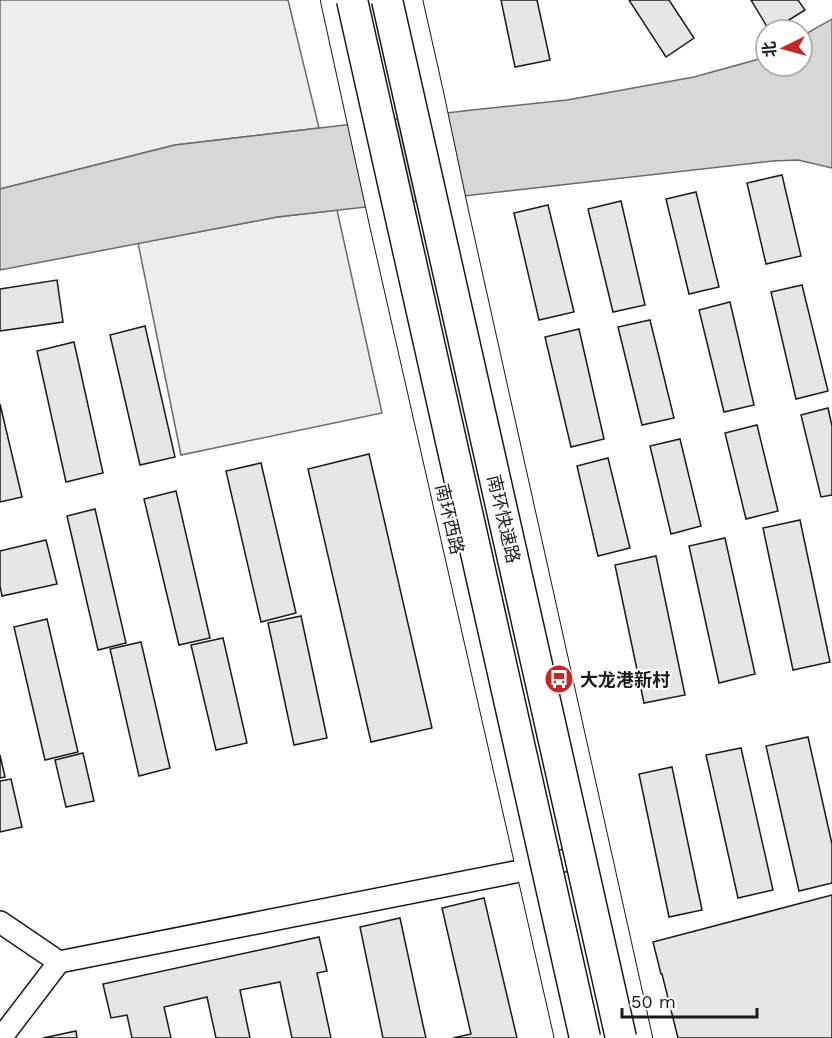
<svg xmlns="http://www.w3.org/2000/svg" width="832" height="1038" font-family="'Work Sans','Noto Sans SC',sans-serif">
	<style>
		.built { fill: #ededed; stroke: #6a6a6a; stroke-width: 1.5 }
		.water { fill: #d7d7d7; stroke: #6a6a6a; stroke-width: 1.5 }
		.building { fill: #e6e6e6; stroke: #1a1a1a; stroke-width: 1.5 }
		.lines { fill: none; stroke-linecap: round; stroke-linejoin: round }
		.minor-casing { stroke: #1a1a1a; stroke-width: 24 }
		.major-casing { stroke: #1a1a1a; stroke-width: 28 }
		.minor { stroke: #fff; stroke-width: 21 }
		.major { stroke: #fff; stroke-width: 26 }
		.highway-bridge-casing { stroke: #1a1a1a; stroke-width: 33; stroke-linecap: butt }
		.highway-bridge { stroke: #fff; stroke-width: 30 }
		.labels { text-anchor: middle; dominant-baseline: central; stroke-width: 4.5; stroke-linejoin: round; paint-order: stroke }
		.street-label { font-size: 18px; fill: #1a1a1a; stroke: #fff }
		.poi-label { font-size: 18px; font-weight: bold; fill: #1a1a1a; stroke: #fff; text-anchor: start }
	</style>
	<rect width="100%" height="100%" fill="#fff"/>
	<path class="built" d="M0,0H288L319,128L175,145L0,189Z
		M337,210L382,413L181,455L138,243L277,217Z"/>
	<path class="water" d="M832,19V168L798,160L773,161L277,217L0,270V189L175,145L472,110L567,100L694,77L759,59L766,55V66H802V36Z"/>
	<path class="building" d="M501,0H537L550,60L515,67Z
		M629,0H669L694,38L666,57Z
		M751,0H798L805,10L773,30H769Z
		M782,175L801,256L766,264L747,183Z
		M696,192L719,287L689,294L666,199Z
		M621,201L645,305L613,312L588,209Z
		M548,205L574,312L539,320L514,213Z
		M57,280L63,322L0,331V289Z
		M802,285L828,391L796,399L771,292Z
		M730,302L754,405L724,412L699,310Z
		M650,320L674,418L642,425L618,327Z
		M145,326L175,457L140,465L110,335Z
		M579,329L604,439L571,447L545,337Z
		M74,342L103,473L66,482L37,351Z
		M0,404L22,497L0,502Z
		M828,408L832,426V495L821,497L801,415Z
		M757,425L778,511L746,519L725,433Z
		M680,439L701,526L671,534L650,446Z
		M369,454L432,728L371,742L308,469Z
		M608,458L630,548L598,556L577,466Z
		M261,463L296,613L261,622L226,471Z
		M176,491L210,638L179,645L144,499Z
		M95,509L126,643L98,650L67,516Z
		M800,520L830,662L793,670L763,528Z
		M725,538L755,674L719,683L689,546Z
		M46,540L57,584L2,596L0,586V551Z
		M656,556L685,695L644,703L615,565Z
		M301,616L327,738L294,745L268,623Z
		M47,619L78,752L45,760L14,627Z
		M223,638L247,743L216,750L191,645Z
		M141,642L170,768L139,776L110,649Z
		M808,737L832,844V883L799,891L766,746Z
		M741,748L773,890L738,898L706,755Z
		M83,753L94,801L66,807L55,760Z
		M0,755L5,777L0,778Z
		M672,767L702,910L669,917L639,774Z
		M11,779L22,827L0,832V781Z
		M832,895V1038H678L662,974H661L653,942Z
		M484,898L517,1038H453L471,1034L442,908Z
		M400,918L423,1025L426,1038H383L360,927Z
		M319,937L327,971L317,973L331,1038H292L280,982L240,990L250,1038H216L207,997L164,1007L171,1038H132L127,1015L111,1018L103,984Z
		M76,1031L77,1038H43Z"/>
	<g class="lines">
		<g class="minor-casing">
			<path id="minor" d="M0,922L59,962L530,869L591,854
				M1,1038L59,962"/>
		</g>
		<g class="major-casing">
			<path id="major" d="M334,0L383,224L568,1038
				M409,0L430,93L455,212L639,1038"/>
		</g>
		<use href="#minor" class="minor"/>
		<use href="#major" class="major"/>
		<g class="highway-bridge-casing">
			<path id="highway-bridge" d="M352,0L585,1038
				M387,0L621,1038"/>
		</g>
		<use href="#highway-bridge" class="highway-bridge"/>
	</g>
	<defs>
		<g id="bus-disc" transform="scale(1.5)"><circle r="9.5" fill="#c62828" stroke="#fff"/><path d="M-5-6H5V4H4V6H2V4H-2V6H-4V4H-5ZM-3.5-4V0h7V-4ZM-3.5 1.2v1.5H-2V1.2ZM2 1.2v1.5H3.5V1.2Z" fill="#fff"/></g>
	</defs>
	<g fill-rule="evenodd">
		<use href="#bus-disc" x="559" y="679"/>
	</g>
	<g class="labels">
		<g class="street-label">
			<text transform="translate(450 519) rotate(77)">南环西路</text>
			<text transform="translate(504 519) rotate(77)">南环快速路</text>
		</g>
		<g class="poi-label">
			<text x="580" y="679">大龙港新村</text>
		</g>
	</g>
	<g transform="translate(784 48) rotate(265)"><circle r="28" fill="#ffffff" stroke="#a3a3a3" stroke-width="1.5"/>
	<path d="M0-4.5L10 22L0 15L-10 22Z" fill="#c62828"/>
	<text y="-9" font-size="16" font-weight="bold" text-anchor="middle" fill="#1a1a1a">北</text>
	</g>
	<path d="M622 1008v9h135v-9" fill="none" stroke="#1a1a1a" stroke-width="3"/>
	<text x="631" y="1008" font-size="18" fill="#1a1a1a" stroke="#ffffff" stroke-width="4.5" paint-order="stroke">50 m</text>
</svg>
